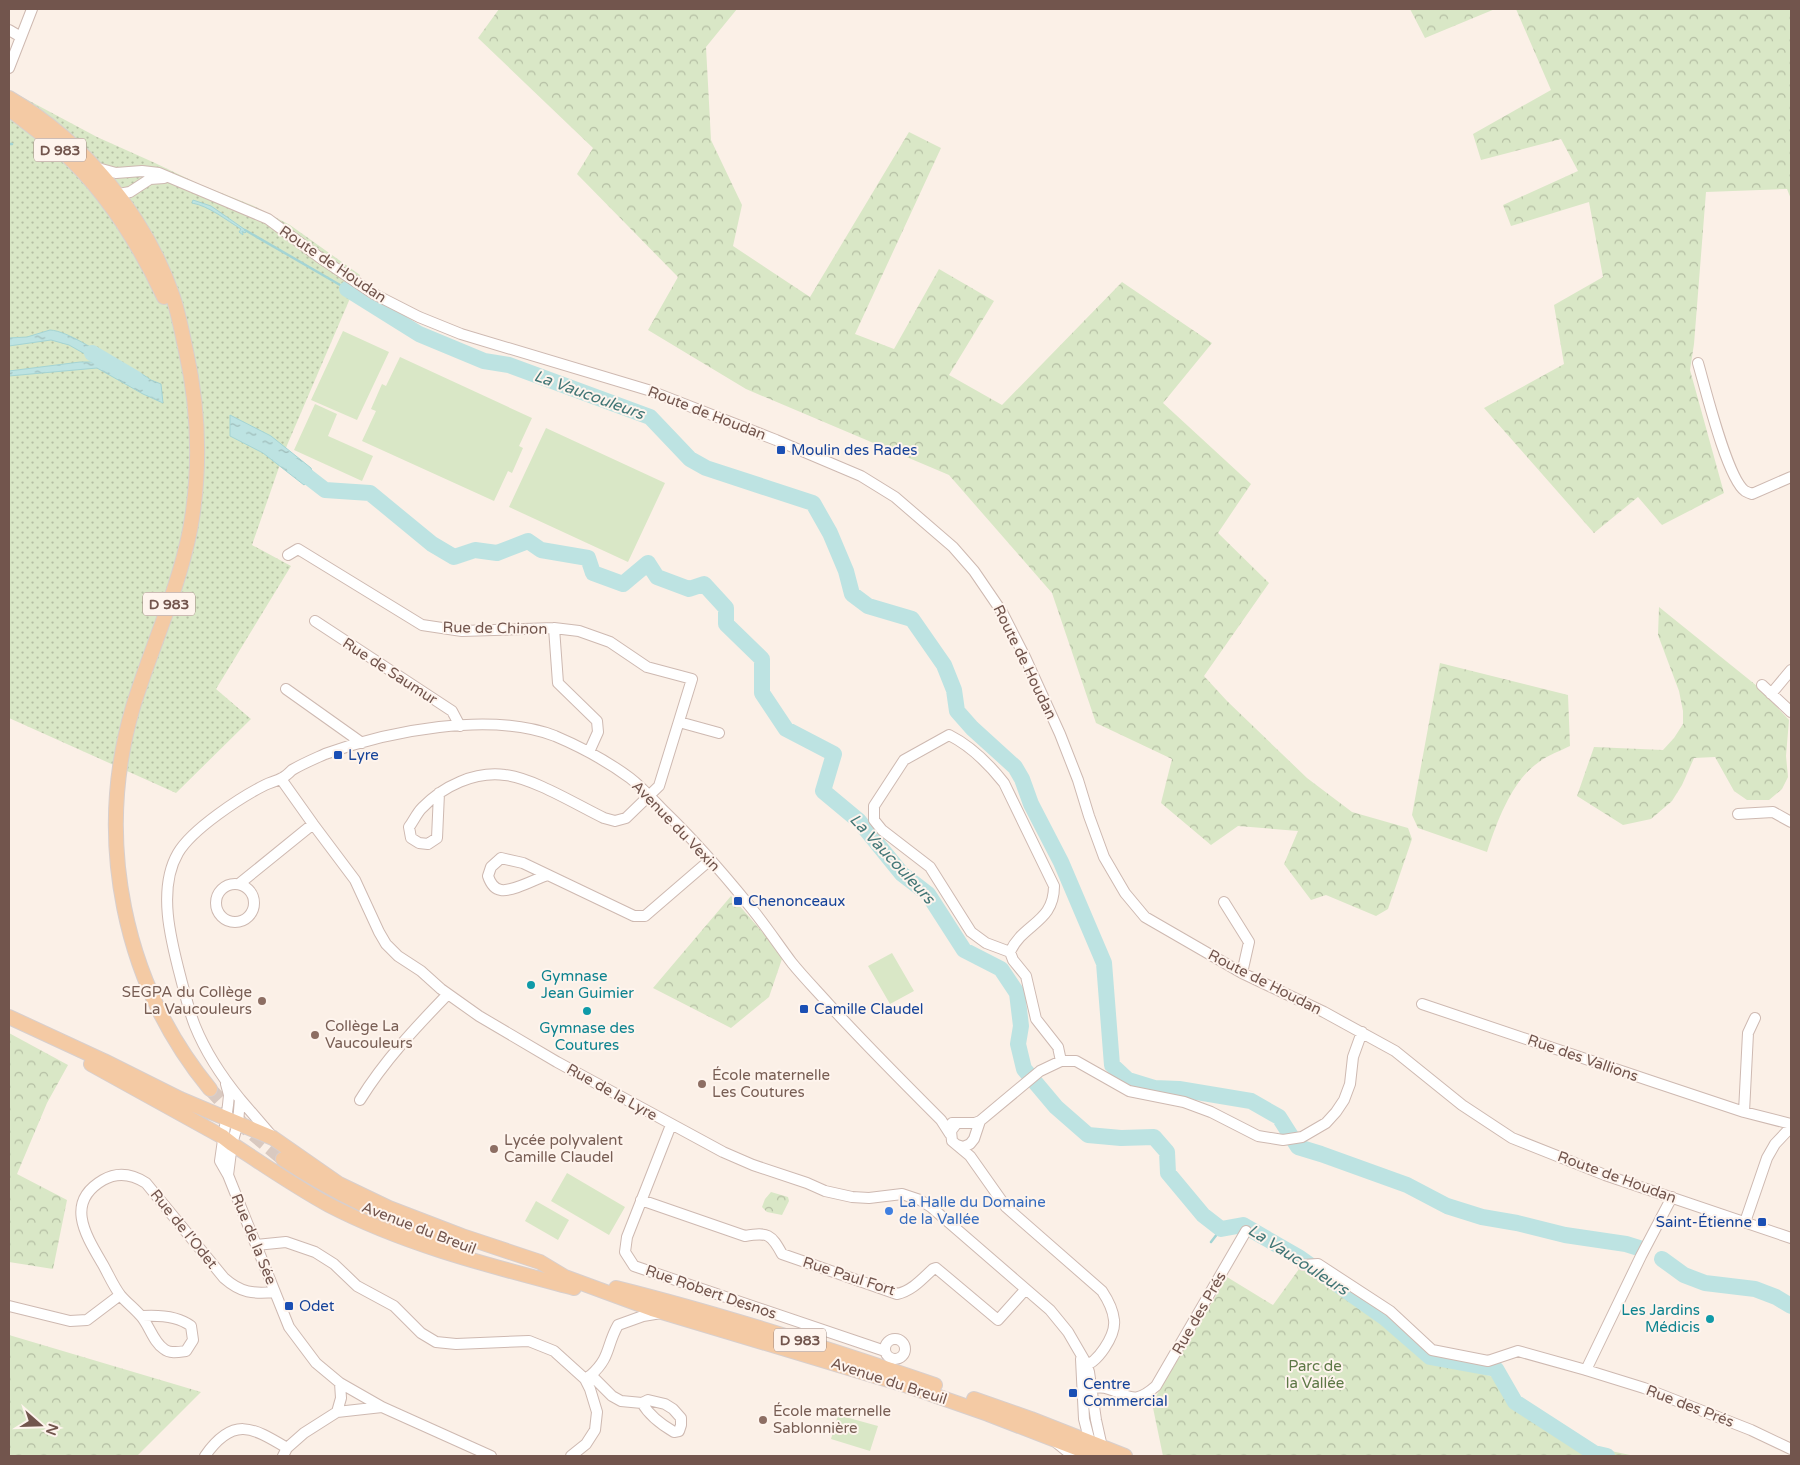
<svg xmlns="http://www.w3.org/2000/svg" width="1800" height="1465" font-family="'Varela Round',sans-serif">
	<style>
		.grass { fill: url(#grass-dots) }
		.forest { fill: url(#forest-crowns) }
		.garden { fill: #d9e7c6 }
		.water { fill: url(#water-ripples); stroke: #a4d4d4 }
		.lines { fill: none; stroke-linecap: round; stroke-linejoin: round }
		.stream { stroke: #a4d4d4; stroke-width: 2.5 }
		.river { stroke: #bde3e2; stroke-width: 16 }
		.major-tunnel { stroke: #d9c9c0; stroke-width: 14; stroke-dasharray: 14 7; stroke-linecap: butt }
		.minor-casing { stroke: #ceb9b1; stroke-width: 12 }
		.major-casing { stroke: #d8cfcd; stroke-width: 16 }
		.minor { stroke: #fff; stroke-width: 10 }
		.major { stroke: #f4caa4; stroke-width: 14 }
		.transit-dot { fill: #1a4fb4; stroke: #fef4ed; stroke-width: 2 }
		.culture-dot { fill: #0f9aa8; stroke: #fef4ed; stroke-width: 2 }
		.education-dot { fill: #8d6e63; stroke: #fef4ed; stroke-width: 2 }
		.shop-dot { fill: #3f7fe0; stroke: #fef4ed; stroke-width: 2 }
		.labels { text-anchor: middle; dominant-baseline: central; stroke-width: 4; stroke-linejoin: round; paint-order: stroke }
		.shield { fill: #fef4ed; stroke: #9c857d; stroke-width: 1 }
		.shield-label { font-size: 14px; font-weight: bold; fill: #72554d }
		.street-label { font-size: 15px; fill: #72554d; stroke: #fef4ed }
		.transit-label { font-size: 15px; fill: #164399; stroke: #fef4ed; text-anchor: start }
		.culture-label { font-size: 15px; fill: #0d838f; stroke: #fef4ed; text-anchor: start }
		.education-label { font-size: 15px; fill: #785e54; stroke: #fef4ed; text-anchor: start }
		.shop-label { font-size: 15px; fill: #366cbe; stroke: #fef4ed; text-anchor: start }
		.park-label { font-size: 15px; fill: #5d7846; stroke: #fef4ed }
		.water-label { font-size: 16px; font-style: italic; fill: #427676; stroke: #fef4ed }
	</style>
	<defs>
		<pattern id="grass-dots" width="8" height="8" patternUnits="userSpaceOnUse" patternTransform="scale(1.25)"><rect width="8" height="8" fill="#d9e7c6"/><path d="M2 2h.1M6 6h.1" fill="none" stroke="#b4bea3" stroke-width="1.8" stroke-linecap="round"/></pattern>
		<pattern id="forest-crowns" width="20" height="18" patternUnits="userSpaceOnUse" patternTransform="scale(1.25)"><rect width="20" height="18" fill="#d9e7c6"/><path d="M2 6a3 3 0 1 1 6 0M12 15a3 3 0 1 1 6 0" fill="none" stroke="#b4bea3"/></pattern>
		<pattern id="water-ripples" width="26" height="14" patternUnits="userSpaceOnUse" patternTransform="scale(1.25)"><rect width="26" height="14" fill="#bde3e2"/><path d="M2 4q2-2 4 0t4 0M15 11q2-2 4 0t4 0" fill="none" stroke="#9ebbb9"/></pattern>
	</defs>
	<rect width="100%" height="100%" fill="#fbf0e7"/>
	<path class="grass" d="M9,90L97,137L155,163L199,184L254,206L290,225L360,275L285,450L252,545L291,566L216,689L251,719L176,793L9,718Z"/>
	<path class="forest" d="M499,9H737L706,47L711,140L742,205L733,246L810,297L909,132L941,148L855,334L894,349L939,269L994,301L949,375L1002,405L1122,282L1212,343L1163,403L1251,484L1218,533L1269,583L1204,676L1227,701L1307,778L1352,812L1408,828L1412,839L1388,909L1376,916L1326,895L1311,900L1284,864L1298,831L1238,826L1211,845L1161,803L1172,759L1096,723L1052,593L949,475L746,389L648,330L678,277L577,174L593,148L478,38Z
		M1410,9H1495L1425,38Z
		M1516,9H1791V199L1787,189L1706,192L1694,344L1690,370L1724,493L1662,525L1638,497L1594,533L1484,408L1564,364L1554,305L1603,277L1589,202L1511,226L1503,205L1578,171L1561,139L1481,160L1473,134L1551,90Z
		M1659,607L1757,686L1789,720L1786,756L1788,777L1782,789L1769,800H1747L1734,791L1715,757L1694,758L1682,785L1672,801L1651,819L1623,825L1577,796L1594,747L1663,750L1674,738L1683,724V711L1679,691L1658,635Z
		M1440,663L1568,695L1570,746C1560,751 1548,755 1539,762C1512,780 1497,822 1487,852L1418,828L1412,815Z
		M731,896L783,956L769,997L731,1028L653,988Z
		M9,1033L68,1065L47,1103L17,1174L67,1200L53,1269L9,1262Z
		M771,1192L788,1197L789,1201L782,1215L767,1212L762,1207L765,1199Z
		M1299,1269L1314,1272L1416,1347L1438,1361L1497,1378L1516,1408L1577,1444L1635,1456H1163L1152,1403L1227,1277L1273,1305Z
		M9,1335L201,1392L137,1456H9Z"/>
	<path class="garden" d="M343,331L389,352L357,420L311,400Z
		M400,357L532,418L519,446L523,448L512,473L508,471L494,501L362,441L376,411L371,409L382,384L386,386Z
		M315,404L337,414L328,436L373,456L362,481L294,450Z
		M546,428L665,483L628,562L509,507Z
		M892,953L914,991L890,1004L868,966Z
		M567,1173L625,1207L609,1235L551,1201Z
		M536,1201L569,1220L558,1240L525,1221Z
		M838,1415L878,1426L870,1451L831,1439Z"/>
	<path class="water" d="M193,200L211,206L247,231L245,233L242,231L243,235L239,232L241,229C226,220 209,206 192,203Z
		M50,330C68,331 97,352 113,360L111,366L142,374L151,380L161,384L163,403L143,394L97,368L9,376V371L80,362H99L69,345L51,340L9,346V338L27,337Z
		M230,415L271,436L311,468L314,477L304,485L263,453L230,436Z"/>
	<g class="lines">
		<path class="stream" d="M9,144H12
			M245,230L347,289
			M1211,1242L1221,1229"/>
		<path class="river" d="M347,289L419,334L484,361L509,365L650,417L690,459L706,468L813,503L830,533L846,571L852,594L868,606L912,619L944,665L954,690L957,711L972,728L1015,767L1022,779L1031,804L1061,862L1104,963L1112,1065L1128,1080L1154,1088L1179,1089L1251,1101L1279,1117L1298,1147L1321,1154L1407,1185L1447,1206L1482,1217L1517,1223L1565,1235L1626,1244L1642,1249
			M92,353L136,379
			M294,466L325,490L370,493L432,544L454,557L475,550L497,553L528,541L541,550L588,558L593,573L623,584L648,563L657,577L689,589L704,584L726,608V624L762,659V693L786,729L834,754L823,791L859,821L902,874L928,894L964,950L1001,969L1017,993L1021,1026L1018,1044L1024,1069L1056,1107L1088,1135L1121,1138L1154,1137L1167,1152L1168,1173L1203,1215L1221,1229L1243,1225L1300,1258L1385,1318L1430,1357L1496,1369L1515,1402L1594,1453L1607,1456
			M1662,1259L1684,1275L1705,1283L1755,1289L1776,1297L1791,1306"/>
		<path class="major-tunnel" d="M210,1089L247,1129L283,1159"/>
		<g class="minor-casing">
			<path id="minor" d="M9,30L21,37
				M9,68L32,9
				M94,167L116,173L142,171L159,173L268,219L319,257L374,294L419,317L461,334L648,390L776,440L861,476L895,497L953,547L974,571L1002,612L1025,657L1060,734L1078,780L1089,816L1104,857L1125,893L1145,917L1242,973L1324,1012L1395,1051L1462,1105L1512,1138L1605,1175L1791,1238
				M113,195L130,192L150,179L164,178
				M1698,363C1705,387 1727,478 1745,491C1747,492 1749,493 1752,494L1791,477
				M288,555L298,549L422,625L462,631L554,628L579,631L610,642L647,667L692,679L659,786L626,818L615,821L604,818C577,805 533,778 505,775C475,771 443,786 422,808C417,813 414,820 409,827L411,838L419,843L428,844L437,838L439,793
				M315,621L452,711L460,726
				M554,628L558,683L597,721L598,732L589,752
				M1762,685L1791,712
				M286,689L362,743
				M1771,694L1791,670
				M679,722L719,733
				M281,779L313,824L355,880L379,932L386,944L398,956L421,971L441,989L479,1016L557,1062L723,1152L753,1165L807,1183L825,1191L852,1197L869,1198L902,1194L920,1200L931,1207L1050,1310L1068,1332L1086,1363L1089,1372L1096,1420L1104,1456
				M1738,814L1773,812L1791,822
				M547,875C536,879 512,892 501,890C494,889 490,882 488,876L491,867L501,858L523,863L634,916H645L710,860
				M239,884L313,824
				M216 903a19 19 0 1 1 38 0a19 19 0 1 1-38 0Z
				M1224,902L1249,942L1242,973
				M1010,952L986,943L971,932L930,867L882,830L874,820V806L904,760L949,735C971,746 989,764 1004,783L1054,886C1054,923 1023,923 1010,952L1013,960L1026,976L1036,1019L1058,1047L1061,1061
				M1422,1004L1657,1083L1744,1112L1791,1124
				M226,1084L229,1095L228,1105L220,1161L228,1175
				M240,1099L271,1135
				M360,1100C384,1061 416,1027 448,994
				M1744,1112L1748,1033L1755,1018
				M952,1123H975L980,1121
				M957,1123L951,1131L952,1141L970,1156L1006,1207L1102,1291C1108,1300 1113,1309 1114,1320C1116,1335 1097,1365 1082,1366
				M671,1125L627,1237L625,1252L634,1266L885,1351
				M957,1145L963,1147L970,1144L974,1139L980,1121L1040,1071L1061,1061H1076L1129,1091L1184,1102L1211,1112L1258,1136L1283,1140L1302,1137L1326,1123L1336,1112L1344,1100L1350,1084L1353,1057L1362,1032
				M641,1200L745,1236C768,1232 771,1234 782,1254L897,1294C912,1291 922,1279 933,1269L936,1268L998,1320L1025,1290
				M1745,1222L1767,1158L1775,1144L1791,1127
				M256,1245L286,1242L315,1252L334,1264L357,1286L394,1306L421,1333L436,1342L456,1344L529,1341L554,1351L585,1379L590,1389L597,1412L595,1430L586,1444L571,1456
				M1303,1265L1318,1264L1390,1311L1432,1350L1488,1361L1518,1351L1586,1370L1644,1388L1751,1430L1791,1449
				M9,1306L70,1321L87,1320L120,1295
				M142,1316C158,1315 178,1316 191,1326L193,1340L186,1351C179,1352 170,1354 164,1349C153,1342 149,1324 140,1315C134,1308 127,1303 121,1296C113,1286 108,1273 102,1263C85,1234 65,1202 103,1180C117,1172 132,1174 146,1183L224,1278C241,1293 253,1294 275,1292
				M885 1349a10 10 0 1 1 20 0a10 10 0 1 1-20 0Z
				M1081,1359L1084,1419L1091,1446
				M1586,1370L1641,1256L1672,1197
				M591,1375C611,1357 606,1346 618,1325L643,1316L661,1313
				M585,1379L591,1375L612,1396L621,1401L642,1403L648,1400L665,1404L673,1409L681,1418V1425L679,1431L674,1432C662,1425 649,1415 642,1403
				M1082,1390C1089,1389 1098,1386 1105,1388C1130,1394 1132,1407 1156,1386L1246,1231
				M382,1407L340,1383L316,1363L289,1327L228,1175L232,1144L238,1123L240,1099C222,1077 206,1053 195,1026C189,1011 185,994 181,979C171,941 157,889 178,853C192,829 241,797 265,785C271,782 277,781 282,778C286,776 289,773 292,770C302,764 314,759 325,754C388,731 490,711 555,736C581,747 607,761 630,778C643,788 654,801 665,812C695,841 722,872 748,904C764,923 777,943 792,963C805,979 820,994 833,1009C868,1047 904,1083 941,1120L950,1134
				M337,1412L341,1398L340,1383
				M1057,1443L1073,1456
				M205,1456C233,1416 252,1427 287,1448
				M283,1456L287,1448L304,1433L337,1412L382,1407L491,1456"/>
		</g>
		<g class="major-casing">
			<path id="major" d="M9,98C84,142 145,215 173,297C179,315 182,333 186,351C199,410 201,470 190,530C178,591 151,648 133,707C94,840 123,983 210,1089
				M9,109C27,123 46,137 63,152C107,192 139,244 164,297
				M9,1017L104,1061L180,1099L273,1138L339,1184L389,1208L462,1236L540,1262L565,1277L652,1309L902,1384L988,1414L1097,1456
				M91,1064L223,1137L232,1144C264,1165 296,1187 329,1205C406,1245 491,1266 574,1288
				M283,1159C338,1196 396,1222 458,1244
				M616,1288C724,1315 830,1349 935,1385
				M974,1399L1031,1419L1125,1456"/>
		</g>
		<use href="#minor" class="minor"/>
		<use href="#major" class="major"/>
	</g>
	<g class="transit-dot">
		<rect x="776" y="445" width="10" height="10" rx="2.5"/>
		<rect x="333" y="750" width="10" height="10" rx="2.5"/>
		<rect x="733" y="896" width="10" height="10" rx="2.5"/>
		<rect x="799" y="1004" width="10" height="10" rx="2.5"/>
		<rect x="1757" y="1217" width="10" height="10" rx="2.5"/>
		<rect x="284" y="1301" width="10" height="10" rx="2.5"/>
		<rect x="1068" y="1388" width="10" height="10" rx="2.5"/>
	</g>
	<g class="culture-dot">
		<circle cx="531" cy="985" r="5"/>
		<circle cx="587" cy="1011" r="5"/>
		<circle cx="1710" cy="1319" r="5"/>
	</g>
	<g class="education-dot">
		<circle cx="262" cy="1001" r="5"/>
		<circle cx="315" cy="1035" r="5"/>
		<circle cx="702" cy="1084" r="5"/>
		<circle cx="494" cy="1149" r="5"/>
		<circle cx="763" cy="1420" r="5"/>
	</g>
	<circle class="shop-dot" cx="889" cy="1211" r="5"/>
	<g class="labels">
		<g class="shield">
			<rect x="34" y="138.5" width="52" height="23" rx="4"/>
			<rect x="143" y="592.5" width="52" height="23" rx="4"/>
			<rect x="774" y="1328.5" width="52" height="23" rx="4"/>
		</g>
		<g class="shield-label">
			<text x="60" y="150">D 983</text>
			<text x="169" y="604">D 983</text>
			<text x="800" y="1340">D 983</text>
		</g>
		<g class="street-label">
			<text transform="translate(333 264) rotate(34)">Route de Houdan</text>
			<text transform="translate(707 413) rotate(21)">Route de Houdan</text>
			<text transform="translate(495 628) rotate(1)">Rue de Chinon</text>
			<text transform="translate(1025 662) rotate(64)">Route de Houdan</text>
			<text transform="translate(390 671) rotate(33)">Rue de Saumur</text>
			<text transform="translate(676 826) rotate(46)">Avenue du Vexin</text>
			<text transform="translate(1265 982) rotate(27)">Route de Houdan</text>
			<text transform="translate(1583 1058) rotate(19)">Rue des Vallions</text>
			<text transform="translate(612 1092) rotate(29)">Rue de la Lyre</text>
			<text transform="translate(1617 1177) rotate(20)">Route de Houdan</text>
			<text transform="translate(419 1228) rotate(21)">Avenue du Breuil</text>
			<text transform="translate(184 1229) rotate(51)">Rue de l'Odet</text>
			<text transform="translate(254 1239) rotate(68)">Rue de la Sée</text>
			<text transform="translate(849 1276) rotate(18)">Rue Paul Fort</text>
			<text transform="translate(711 1292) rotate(19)">Rue Robert Desnos</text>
			<text transform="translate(1199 1313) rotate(-60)">Rue des Prés</text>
			<text transform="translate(889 1381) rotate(18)">Avenue du Breuil</text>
			<text transform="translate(1690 1406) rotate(21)">Rue des Prés</text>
		</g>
		<g class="transit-label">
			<text x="791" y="450">Moulin des Rades</text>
			<text x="348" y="755">Lyre</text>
			<text x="748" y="901">Chenonceaux</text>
			<text x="814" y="1009">Camille Claudel</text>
			<text x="1752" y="1222" text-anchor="end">Saint-Étienne</text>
			<text x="299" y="1306">Odet</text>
			<text x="1083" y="1384">Centre<tspan x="1083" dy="17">Commercial</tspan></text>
		</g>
		<g class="culture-label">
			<text x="541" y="976">Gymnase<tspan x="541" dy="17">Jean Guimier</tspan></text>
			<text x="587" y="1028" text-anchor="middle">Gymnase des<tspan x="587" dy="17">Coutures</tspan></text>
			<text x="1700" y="1310" text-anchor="end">Les Jardins<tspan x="1700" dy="17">Médicis</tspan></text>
		</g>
		<g class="education-label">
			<text x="252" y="992" text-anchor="end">SEGPA du Collège<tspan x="252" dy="17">La Vaucouleurs</tspan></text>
			<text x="325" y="1026">Collège La<tspan x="325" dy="17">Vaucouleurs</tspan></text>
			<text x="712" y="1075">École maternelle<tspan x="712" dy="17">Les Coutures</tspan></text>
			<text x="504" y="1140">Lycée polyvalent<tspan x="504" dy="17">Camille Claudel</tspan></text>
			<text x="773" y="1411">École maternelle<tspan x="773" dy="17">Sablonnière</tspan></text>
		</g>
		<g class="shop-label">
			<text x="899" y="1202">La Halle du Domaine<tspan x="899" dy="17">de la Vallée</tspan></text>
		</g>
		<g class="park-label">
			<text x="1315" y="1366">Parc de<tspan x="1315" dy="17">la Vallée</tspan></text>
		</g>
		<g class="water-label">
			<text transform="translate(589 395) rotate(20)">La Vaucouleurs</text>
			<text transform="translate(892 859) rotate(47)">La Vaucouleurs</text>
			<text transform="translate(1298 1260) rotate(33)">La Vaucouleurs</text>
		</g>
	</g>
	<rect width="1800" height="1465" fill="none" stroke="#72554d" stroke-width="20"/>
	<g transform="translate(40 1425) rotate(110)" stroke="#fef4ed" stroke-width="4" paint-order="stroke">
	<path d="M0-4L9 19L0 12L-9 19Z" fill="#72554d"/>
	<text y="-8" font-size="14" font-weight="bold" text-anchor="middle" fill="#72554d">N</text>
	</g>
</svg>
